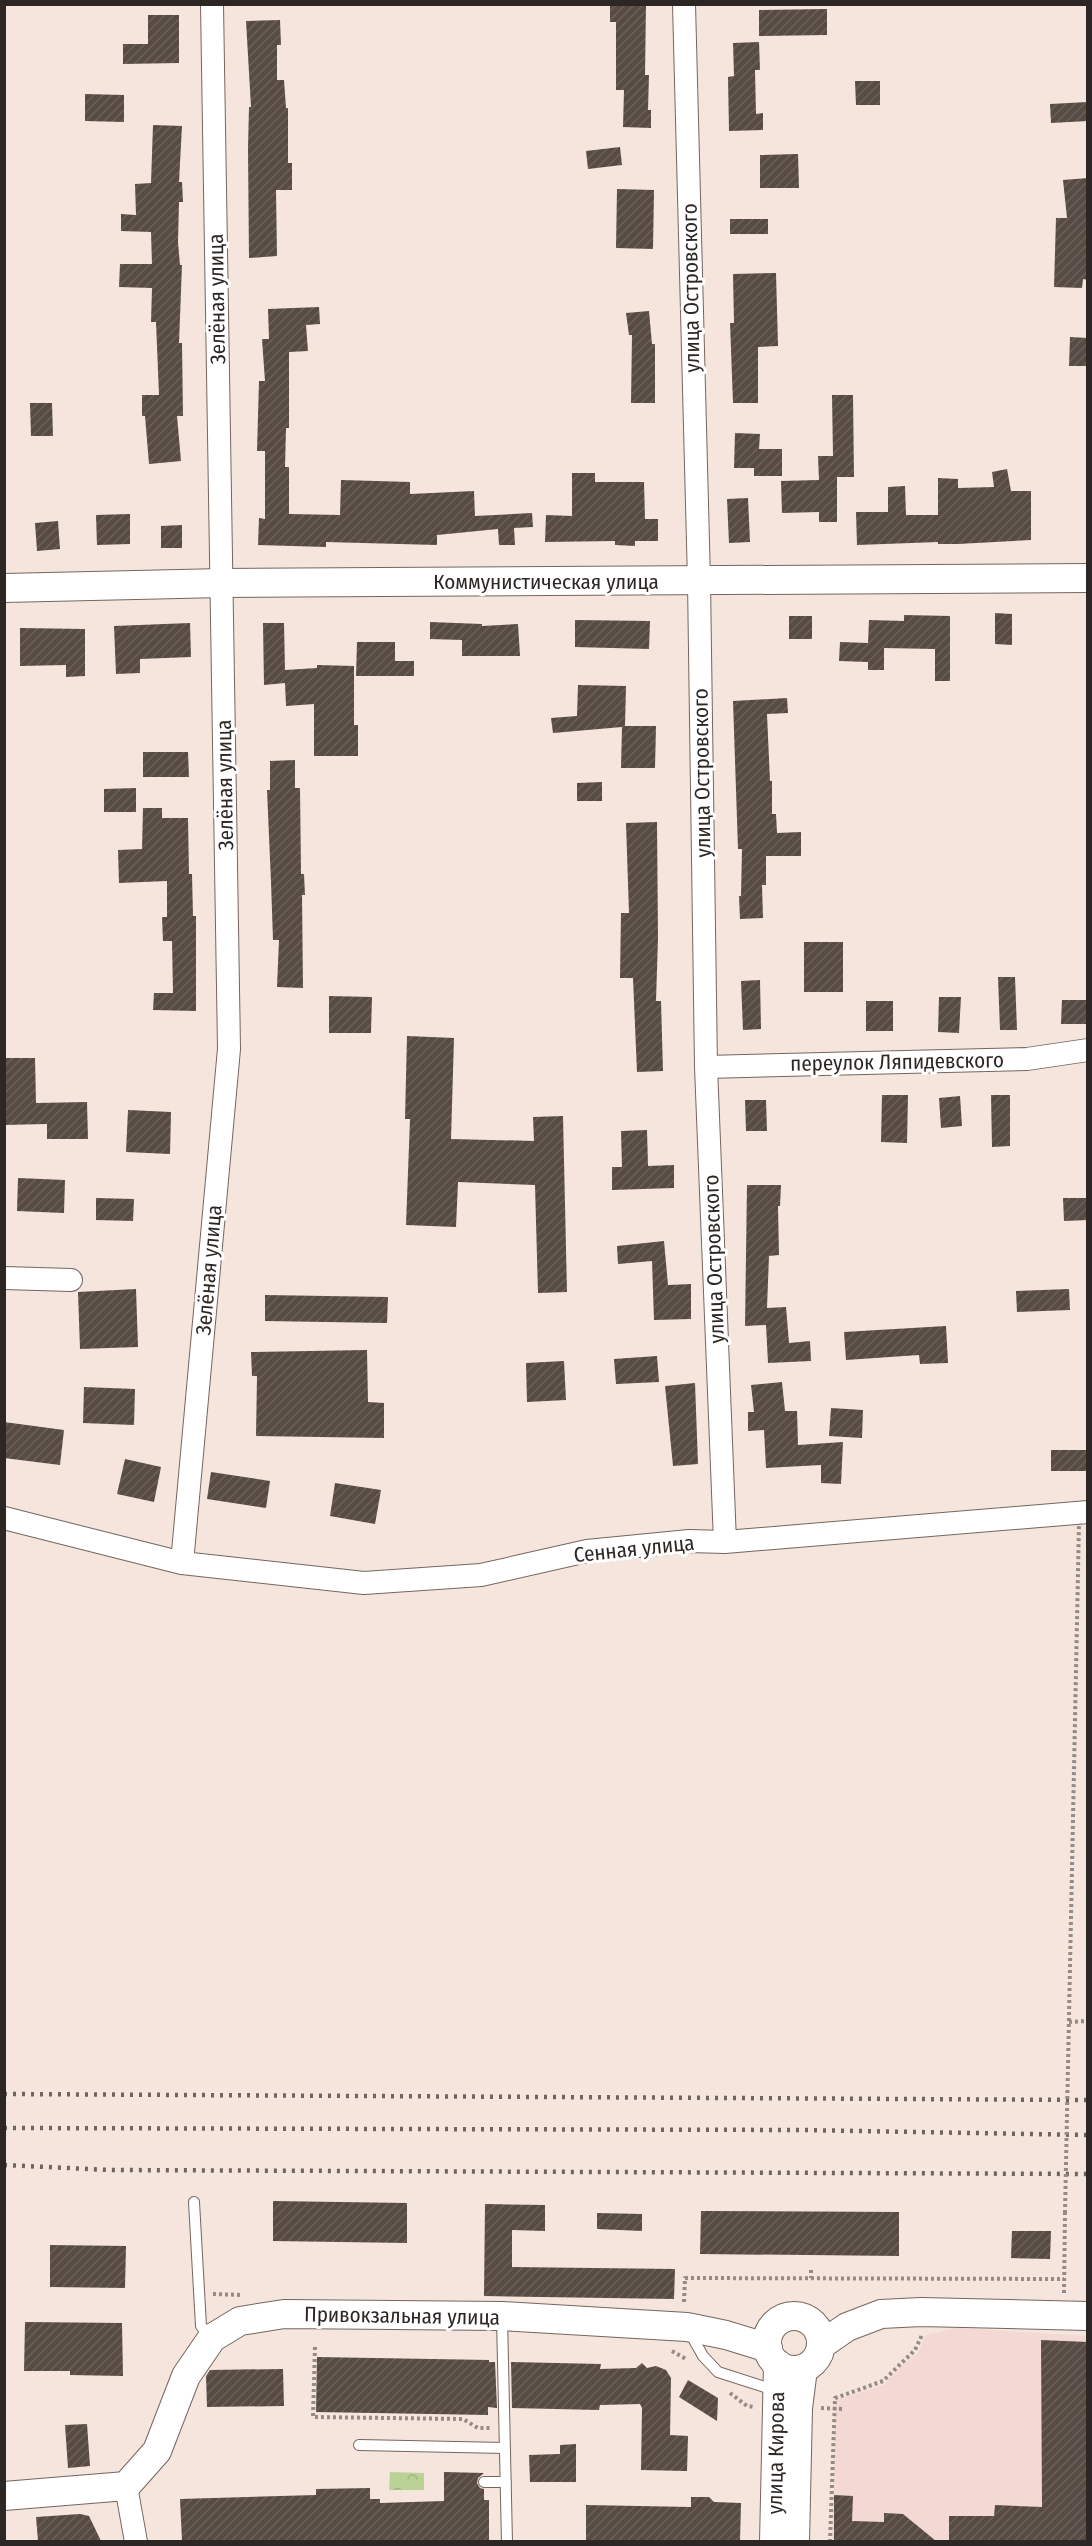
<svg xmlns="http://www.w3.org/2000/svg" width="1092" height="2546" font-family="'Fira Sans Condensed',sans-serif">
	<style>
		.commercial { fill: #f3d8d3 }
		.park { fill: url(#park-crowns) }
		.building { fill: url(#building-hatch) }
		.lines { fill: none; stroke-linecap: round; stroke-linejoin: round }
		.service-casing { stroke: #74665f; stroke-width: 12 }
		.minor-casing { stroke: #74665f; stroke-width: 24 }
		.tertiary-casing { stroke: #74665f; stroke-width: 30 }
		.path { stroke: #958a85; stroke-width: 4; stroke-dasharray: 3 3; stroke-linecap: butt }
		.service { stroke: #fff; stroke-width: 10 }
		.minor { stroke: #fff; stroke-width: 22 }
		.tertiary { stroke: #fff; stroke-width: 28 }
		.rail { stroke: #6d6460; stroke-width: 4.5; stroke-dasharray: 3 6; stroke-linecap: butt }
		.path-bridge { stroke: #958a85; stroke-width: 4; stroke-dasharray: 3 3; stroke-linecap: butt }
		.labels { text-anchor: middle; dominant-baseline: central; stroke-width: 6; stroke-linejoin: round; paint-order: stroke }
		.street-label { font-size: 21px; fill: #2c2724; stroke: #fff }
	</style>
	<defs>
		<pattern id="park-crowns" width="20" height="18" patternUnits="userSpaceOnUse" patternTransform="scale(1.5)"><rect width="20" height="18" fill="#bbd297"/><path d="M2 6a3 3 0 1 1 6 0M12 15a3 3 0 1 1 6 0" fill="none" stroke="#a1b482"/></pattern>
		<pattern id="building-hatch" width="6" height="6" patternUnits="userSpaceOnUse" patternTransform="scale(1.5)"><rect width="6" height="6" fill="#574b43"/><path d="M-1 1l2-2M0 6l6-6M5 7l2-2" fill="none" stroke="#6c625b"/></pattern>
	</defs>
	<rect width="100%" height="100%" fill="#f5e5dd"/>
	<path class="commercial" d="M957,2328L1087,2336V2541L832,2542L836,2400L884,2385L901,2367L918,2353L926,2335Z"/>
	<path class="park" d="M390,2472L424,2473V2490H389Z"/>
	<path class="building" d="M610,4H646L645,75H649L648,110H651V128L623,127L624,90H616V22H610Z
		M827,9V35L759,36V10Z
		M148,15H179V63L123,64V44H148Z
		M280,20L281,45H277V80H284L286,108H288V163H292V190H276L277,256L249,258L248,148L249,107H251L246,21Z
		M759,42L760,70H755L756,114L763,113V130L729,131L728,77L734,76L733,43Z
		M855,81H880V105H856Z
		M85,94L124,95V122L85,121Z
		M1088,102V121L1051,123L1050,104Z
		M153,125L182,126L179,182H182L183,202H179L178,242L180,265H182L179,343H182L183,416H177L181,461L149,464L145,416H142V395H159L156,322H151L152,288L119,287L120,264H152L151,232L121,231V214L136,215L135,184L151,183Z
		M620,147L622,165L588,169L586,151Z
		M798,154L799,188H760V155Z
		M1088,178V280L1083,279L1082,288L1054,287L1056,218H1067L1063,180Z
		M617,189L654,190L653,249L616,248Z
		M730,219H768V234H730Z
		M776,273L778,346L758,347V403H733L730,323H734L733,274Z
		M319,307L320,324L306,325L308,351L289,352V428H286L285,467H289V514L340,515L341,480L410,482V494L474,491L475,516L532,513L533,527L514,528L515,545H499L498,529L437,535V545L326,542V547L258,545L259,518L265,519V451H257L259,381H265L262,339H269L268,309Z
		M649,311L652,344H655V403H631L632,335H629L626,313Z
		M1070,337L1088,338V366H1069Z
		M832,395H853L854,477H837V522H819V512L782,513L781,481L819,480L818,456H833Z
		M30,403H52L53,436H31Z
		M735,433L760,434L759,449H782V476H754V468H734Z
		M1007,469L1011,491H1031V540L958,544H938V542L857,545L856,512H888V487L905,486L906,515H938V478L958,479V488L994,487L992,472Z
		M572,473H595V482H644L645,519H658V541H635V546L615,545V541L545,542L546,515L572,516Z
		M748,498L750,542L729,543L727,499Z
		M130,514V544L97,545L96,515Z
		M58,521L60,549L37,551L35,523Z
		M182,525V548H161V526Z
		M995,613L1012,614V645L995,644Z
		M904,615L950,616V681H935V649L884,648V670H868V662L839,661L840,642L868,643L869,620L904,621Z
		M789,616H812V639H789Z
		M575,620L650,621L649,649L575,647Z
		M430,622L482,624V626L518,624L520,656H462V640L430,639Z
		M190,623L191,657L140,659V673L116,674L114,626Z
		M263,623H284L285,670L317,668V665L354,666V725H358V756H314V704L286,706L285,683L264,685Z
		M20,628L85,629V676L66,677V665L20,666Z
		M357,642H395V661H414V676H356Z
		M578,685L626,686L625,726H656L655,768H621L622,727L553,733L551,718L577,716Z
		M787,698L788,713L767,714L770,781H772V814H776L777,833L801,832V856H766V885H762L763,918L740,919L739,896H741L742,849H738L733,701Z
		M143,752H188L189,777H143Z
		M295,760V788H300L301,874H304L305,895H302L303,988L277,987L279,940H273L271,882L267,790H270V761Z
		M602,782V801H577V783Z
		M136,788V812H104V789Z
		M143,808H162V818H188L189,874H192L193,916H196V1011L153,1010L154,993H173L172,941H163L162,917H167V881L119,883L118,850L142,849Z
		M657,822L658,938L656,1001H661L663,1071L637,1072L633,978H620L621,913H629L626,823Z
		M804,942H843V992H804Z
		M998,977H1015L1017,1030H1000Z
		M760,980L761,1029L743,1030L741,981Z
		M329,996L372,997L371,1033H329Z
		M939,997H961L959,1033L938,1032Z
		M1062,1000H1088V1024H1061Z
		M866,1001H893V1031H866Z
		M407,1036L454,1038L451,1139L534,1141L533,1117L563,1116L567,1292L538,1293L535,1185L458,1182L456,1227L406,1225L410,1119H405Z
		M4,1058H35L36,1103L87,1102L88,1139H47V1124L4,1125Z
		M882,1095H908L907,1143L881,1142Z
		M991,1095H1010V1146L992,1147Z
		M960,1096L962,1126L941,1128L939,1098Z
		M745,1100H766L767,1131H746Z
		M128,1110L171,1112L170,1154L126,1152Z
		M647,1130L648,1166L674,1165V1188L612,1190V1167H622L621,1131Z
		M18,1178L65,1180L64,1213L17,1211Z
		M747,1185H781L780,1206H778L779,1255L769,1256L767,1308L786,1307L789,1343L810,1341L811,1361L768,1363L766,1325L745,1326Z
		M96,1198L134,1199L133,1221L96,1220Z
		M1063,1198H1088V1220L1064,1221Z
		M664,1241L668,1285L691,1284V1319L654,1320L652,1261L618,1264L617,1246Z
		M136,1289L138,1347L80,1349L78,1292Z
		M1069,1289L1070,1310L1017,1312L1016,1291Z
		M265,1295L388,1297L387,1323L265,1321Z
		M946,1326L948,1363L920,1364L919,1355L846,1360L844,1332Z
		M367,1350L368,1402L384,1403V1438L256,1436L257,1376H252L251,1352Z
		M657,1356L659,1382L616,1384L614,1359Z
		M564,1361L566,1400L527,1402L526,1363Z
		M782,1382L785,1411H797L798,1445L843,1442L841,1484L821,1483V1465L766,1468L764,1430L748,1431V1412H754L751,1385Z
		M695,1383L698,1464L673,1466L665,1386Z
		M84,1387L135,1389L134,1425L83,1423Z
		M831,1408L863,1410L862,1438L829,1436Z
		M4,1422L64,1430L60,1465L4,1458Z
		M1051,1450H1088V1471H1051Z
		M125,1459L161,1467L154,1502L117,1494Z
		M211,1472L270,1481L266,1508L207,1499Z
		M335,1483L381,1490L375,1524L330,1516Z
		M273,2201L407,2203V2243L273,2241Z
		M485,2204L545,2205V2231L512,2230V2267L675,2269L674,2299L484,2296Z
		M701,2211L899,2212V2256L700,2254Z
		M597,2213L642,2214V2231L597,2229Z
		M1012,2231H1051L1050,2259L1011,2258Z
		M50,2245L126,2246L125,2288L50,2287Z
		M25,2322L122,2323L123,2376L70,2375V2371H24Z
		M1041,2340L1088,2342V2541H949V2516H994L995,2505L1042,2507Z
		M317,2357L489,2360V2362H495L497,2408L488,2407V2415L316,2412Z
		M511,2362L601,2364L600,2369L636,2368L642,2363L647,2368L656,2366L666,2370L671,2378L670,2435L688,2436L687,2471L641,2470L642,2408L640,2404L600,2405L599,2410L512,2408Z
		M283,2369L284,2406L207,2407L206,2376L210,2370Z
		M688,2380L718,2398L717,2421L679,2397Z
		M87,2424L90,2466L68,2468L65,2425Z
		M576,2444V2482H530L529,2455L560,2454V2445Z
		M444,2472L484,2473L478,2478L477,2483L480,2488L484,2489V2500H489V2541H182L180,2499L316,2495V2489L370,2488V2499H380V2503L444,2501Z
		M834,2495L853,2496L852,2521L884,2522V2513L903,2514L936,2541H834Z
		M691,2497H709L714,2502L741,2503L740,2541H586V2505L691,2507Z
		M80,2514L89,2516L101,2541H38L36,2517Z"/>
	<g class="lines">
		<g class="service-casing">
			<path id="service" d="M194,2202L201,2326L212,2338
				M502,2317L507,2542
				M690,2333L703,2356L718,2372L777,2391
				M359,2445L505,2448
				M484,2482H506"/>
		</g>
		<g class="minor-casing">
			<path id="minor" d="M684,4L699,581L706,1067L725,1542
				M706,1067L1027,1059L1088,1050
				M4,1278L71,1280
				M4,1518L182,1563L364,1583L481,1575L587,1551L689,1541L725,1542L1088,1512
				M182,1563L229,1049L212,4
				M126,2486L136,2542"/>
		</g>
		<g class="tertiary-casing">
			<path id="tertiary" d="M4,588L223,583L1088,578
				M767 2343a27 27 0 1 1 54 0a27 27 0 1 1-54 0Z
				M821,2345L847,2327L881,2314L921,2312L1088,2316
				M4,2496L126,2486L157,2451L186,2376L212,2338L240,2321L284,2314L502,2316L687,2327L726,2335L768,2348
				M774,2542L778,2364
				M795,2542L798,2408L803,2369"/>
		</g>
		<path class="path" d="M1069,2022L1088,2021
			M811,2270V2278
			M1064,2293L1065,2213
			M213,2294L242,2295
			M684,2302L685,2278L1064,2279
			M315,2347L313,2417L463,2419L478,2428H492
			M672,2351L686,2359
			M730,2393L747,2406L754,2407
			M821,2408L844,2409
			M830,2542L835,2398L883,2381L915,2350L922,2335"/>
		<use href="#service" class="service"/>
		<use href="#minor" class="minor"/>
		<use href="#tertiary" class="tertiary"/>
		<path class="rail" d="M4,2094L1088,2100
			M4,2128L801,2130L1088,2135
			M4,2165L110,2170L1088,2174"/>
		<path class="path-bridge" d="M1065,2213L1079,1523"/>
	</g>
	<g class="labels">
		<g class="street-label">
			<text transform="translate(691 288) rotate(-91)">улица Островского</text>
			<text transform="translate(217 299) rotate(-91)">Зелёная улица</text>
			<text x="546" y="582">Коммунистическая улица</text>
			<text transform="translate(702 773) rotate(-91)">улица Островского</text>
			<text transform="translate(225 785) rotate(-91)">Зелёная улица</text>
			<text transform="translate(897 1062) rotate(-1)">переулок Ляпидевского</text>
			<text transform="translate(714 1259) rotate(-92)">улица Островского</text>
			<text transform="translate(209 1270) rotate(-85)">Зелёная улица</text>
			<text transform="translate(634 1549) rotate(-6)">Сенная улица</text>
			<text transform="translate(402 2316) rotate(1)">Привокзальная улица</text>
			<text transform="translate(776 2453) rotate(-89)">улица Кирова</text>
		</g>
	</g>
	<rect width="1092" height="2546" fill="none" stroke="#2c2724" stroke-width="12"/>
</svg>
